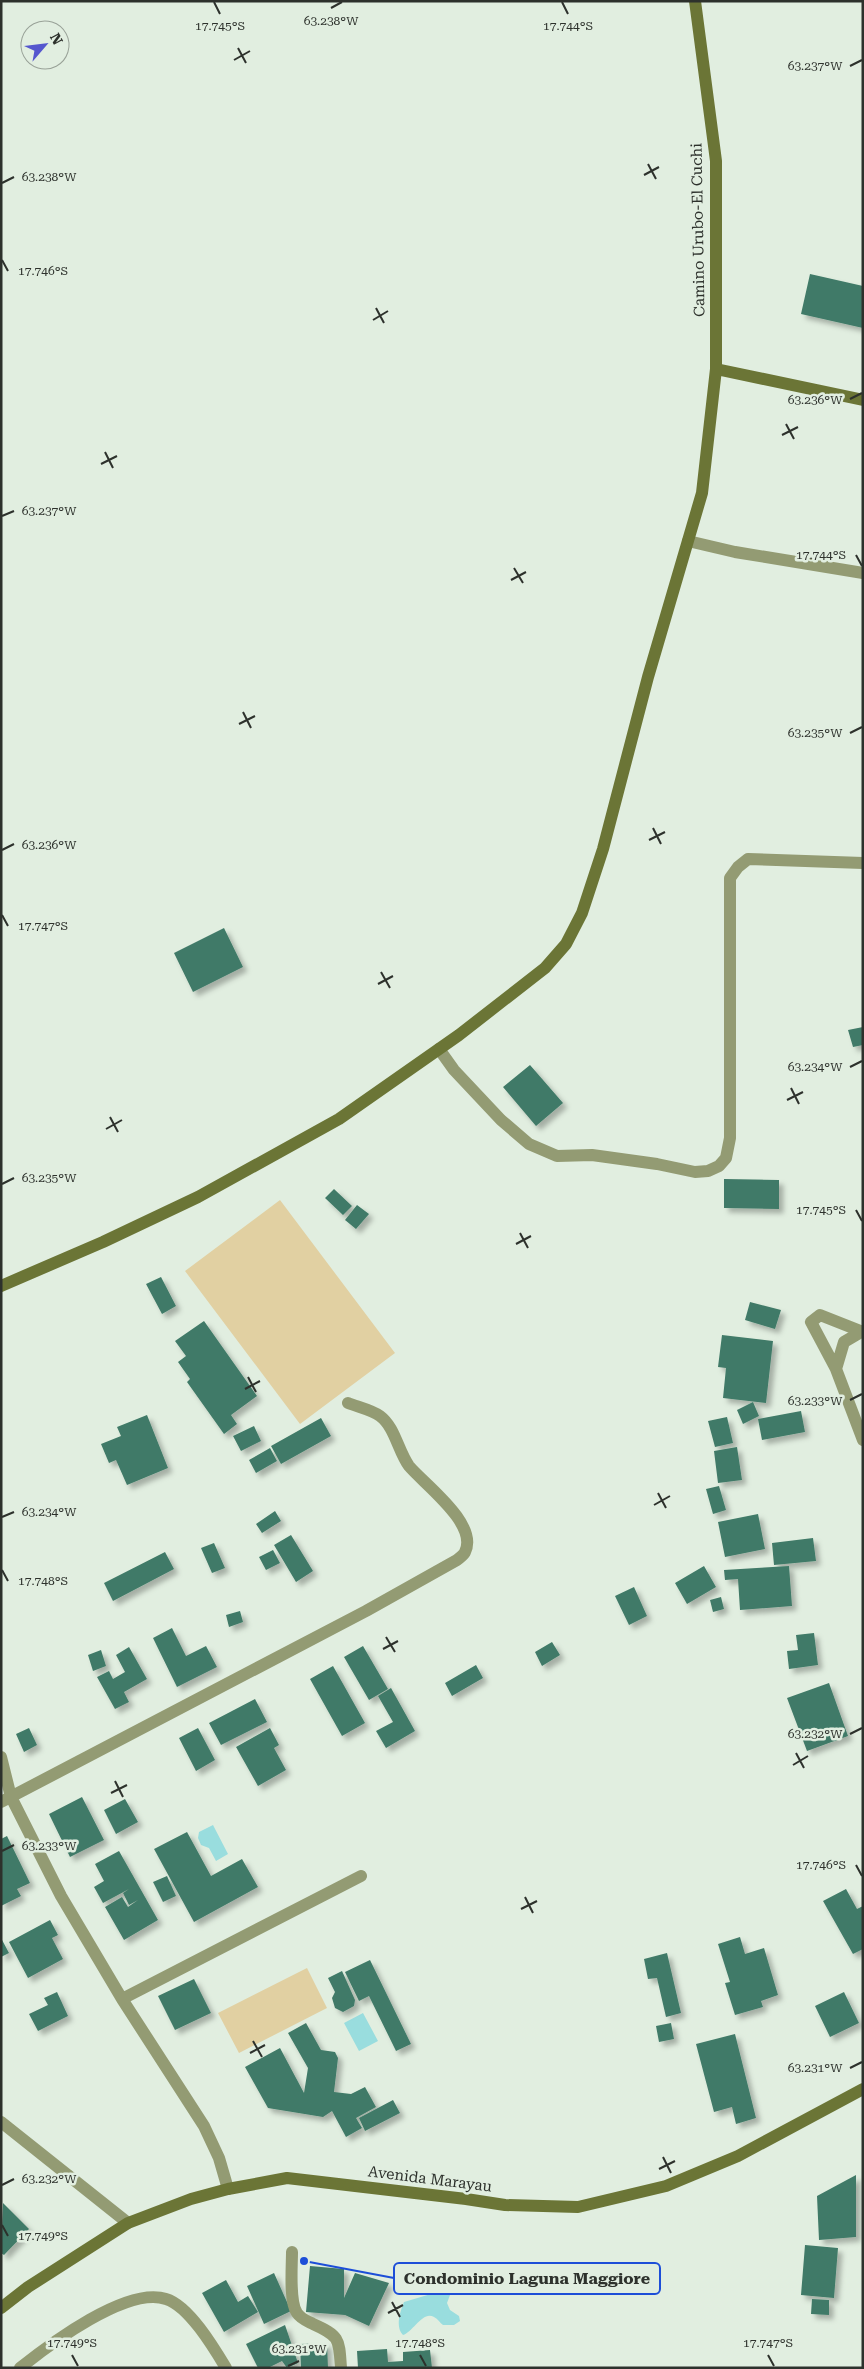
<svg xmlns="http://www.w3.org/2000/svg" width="864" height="2369" font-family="'Roboto Serif',serif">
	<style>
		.green { fill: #e1d0a2 }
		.water { fill: #99ddde }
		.building { fill: #407a67; filter: url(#shadow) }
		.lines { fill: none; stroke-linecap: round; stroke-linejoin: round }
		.street { stroke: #939b73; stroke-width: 12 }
		.secondary { stroke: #6b7536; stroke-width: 12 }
		.ticks { fill: none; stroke: #2d312c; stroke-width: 2 }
		.labels { text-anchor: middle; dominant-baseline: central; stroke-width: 5; stroke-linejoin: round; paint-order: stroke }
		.street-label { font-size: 15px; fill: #2d312c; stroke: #e1eee0 }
		.ticks-label { font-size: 12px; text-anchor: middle; fill: #2d312c; stroke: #e1eee0; stroke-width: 5; stroke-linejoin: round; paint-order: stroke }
		.leader { fill: none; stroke: #1d4ed8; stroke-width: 2 }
		.callout-dot { fill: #1d4ed8; stroke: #e1eee0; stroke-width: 2 }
		.callout { fill: #e1eee0; stroke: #1d4ed8; stroke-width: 2 }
		.callout-label { font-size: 16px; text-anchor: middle; font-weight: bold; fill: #2d312c }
	</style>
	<defs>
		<filter id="shadow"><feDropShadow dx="4.5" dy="4.5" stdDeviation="2.5" flood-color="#0004"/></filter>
	</defs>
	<rect width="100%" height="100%" fill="#e1eee0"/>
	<path class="green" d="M280,1200L395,1353L300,1424L185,1271Z
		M307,1968L327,2008L239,2053L218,2013Z"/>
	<path class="water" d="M213,1825L228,1854L216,1861L209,1848L201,1845L198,1838L199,1832Z
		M363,2013L378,2041L359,2051L344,2023Z
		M447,2279L451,2281L453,2287L447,2303L450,2310L459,2316L460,2321L454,2325H443C440,2323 438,2319 434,2317C423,2310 413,2332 403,2335C395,2327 400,2312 404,2302L431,2294L442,2281Z"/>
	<path class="building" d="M810,274L863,286V328L801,314Z
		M224,928L243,967L193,992L174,953Z
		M863,1027V1045L853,1047L848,1030Z
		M530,1065L563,1103L536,1126L503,1087Z
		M724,1179L779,1180V1209L724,1208Z
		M334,1189L352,1206L343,1215L325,1198Z
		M357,1205L369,1214L356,1229L345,1220Z
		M161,1277L176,1306L162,1314L146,1284Z
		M750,1302L781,1310L775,1329L745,1320Z
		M204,1321L257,1396L231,1415L237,1424L224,1434L187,1382L190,1379L178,1362L186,1356L175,1341Z
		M722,1335L773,1341L766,1403L723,1398L726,1368L718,1367Z
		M753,1402L759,1416L743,1424L737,1410Z
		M801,1411L805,1432L762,1440L758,1419Z
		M147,1415L168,1468L127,1485L116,1460L109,1463L101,1444L121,1436L117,1427Z
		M727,1417L733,1443L715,1447L708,1421Z
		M321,1418L331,1436L281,1464L271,1446Z
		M254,1426L261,1441L241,1451L233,1436Z
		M737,1447L742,1480L718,1483L714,1451Z
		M270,1448L277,1461L256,1473L249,1460Z
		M719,1486L726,1510L713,1514L706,1489Z
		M275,1511L281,1521L262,1533L256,1524Z
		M758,1514L765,1549L725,1557L718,1522Z
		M291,1535L313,1571L296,1582L274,1545Z
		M813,1538L816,1561L774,1565L772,1543Z
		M214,1543L225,1568L212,1573L201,1548Z
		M273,1550L280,1563L266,1570L259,1557Z
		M165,1552L174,1569L113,1601L104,1583Z
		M704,1566L716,1587L687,1604L675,1583Z
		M789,1566L792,1606L740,1610L738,1579L725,1580L724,1570Z
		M634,1587L647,1616L629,1625L615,1596Z
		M721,1597L724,1609L713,1612L710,1600Z
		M240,1611L243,1622L229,1627L226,1615Z
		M172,1628L186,1656L206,1646L217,1667L177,1687L153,1638Z
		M814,1633L818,1665L789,1669L787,1651L798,1650L796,1635Z
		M552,1642L560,1655L542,1666L535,1652Z
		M363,1646L388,1689L369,1700L344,1657Z
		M129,1647L147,1679L124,1692L129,1702L115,1709L97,1677L109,1671L113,1679L125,1672L116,1655Z
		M101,1650L106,1666L93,1671L88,1655Z
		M476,1665L483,1678L452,1696L445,1683Z
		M333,1666L365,1723L342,1736L310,1679Z
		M829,1683L848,1736L807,1751L787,1698Z
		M391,1688L415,1731L386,1748L376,1731L393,1722L378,1696Z
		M255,1699L267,1722L221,1745L209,1723Z
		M29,1728L37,1745L24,1752L16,1734Z
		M198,1728L215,1760L196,1771L179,1738Z
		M270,1728L279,1745L274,1748L286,1770L258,1786L236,1747Z
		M82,1797L104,1840L70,1857L49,1814Z
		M125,1799L138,1822L116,1834L104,1810Z
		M187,1832L211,1876L242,1859L258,1887L194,1922L154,1849Z
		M7,1836L30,1883L17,1889L21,1896L1,1906V1839Z
		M119,1851L158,1920L124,1940L105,1907L122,1897L128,1907L138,1900L129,1905L123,1893L129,1889L103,1903L94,1887L104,1881L95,1864Z
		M167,1876L176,1896L163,1902L153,1882Z
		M846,1889L857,1909L863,1906V1949L853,1954L823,1901Z
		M50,1920L58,1935L52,1938L63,1959L28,1978L9,1942Z
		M740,1937L745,1954L764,1948L778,1995L761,2001L763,2007L735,2015L725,1983L730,1982L718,1944Z
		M1,1938L9,1953L1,1957Z
		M667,1953L681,2013L666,2017L657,1978L648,1979L644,1959Z
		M370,1960L411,2044L396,2051L369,1996L359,2001L345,1972Z
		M342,1971L355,2000L354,2006L343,2012L335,2008L332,1998L335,1992L328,1978Z
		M194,1979L211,2013L175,2030L158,1996Z
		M57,1992L68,2016L38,2031L29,2014L48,2005L44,1998Z
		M844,1992L859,2023L830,2037L815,2006Z
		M306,2023L321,2050L335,2052L338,2058L334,2092L351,2094L365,2087L376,2107L356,2118L362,2128L346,2137L332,2111L323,2117L268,2108L245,2067L280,2048L304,2093L308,2068L288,2033Z
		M671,2023L674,2039L659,2042L656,2026Z
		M735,2034L756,2118L736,2124L732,2107L714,2112L696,2044Z
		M393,2100L400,2113L365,2131L359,2118Z
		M856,2175V2237L819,2240L817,2196Z
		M3,2203L29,2229L4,2255L1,2253Z
		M805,2245L838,2248L834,2298L801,2295Z
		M310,2266L344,2269V2298L355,2273L389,2283L369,2326L345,2315L306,2312Z
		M274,2273L291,2311L264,2324L247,2286Z
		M226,2280L238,2302L248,2296L258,2312L224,2332L202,2293Z
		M812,2299L829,2300V2315L811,2314Z
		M285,2325L298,2363L287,2368L282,2361L268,2368H258L246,2344Z
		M327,2343L328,2368H301L300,2344Z
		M387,2349L388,2362L403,2361V2352L430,2350L432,2368H358L357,2351Z"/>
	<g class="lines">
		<path class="street" d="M688,541L735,552L863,573
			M439,1049L454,1070L501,1120L529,1144L557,1156L592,1155L657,1164L695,1172L708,1171L719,1166L726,1158L730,1138V878L738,867L748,859L863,863
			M863,1332L820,1315L811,1322L836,1369L863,1440
			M836,1369L844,1342L861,1332
			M1,1757L11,1797L61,1896L122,1999L204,2126L219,2158L228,2189
			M1,1802L366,1611L457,1560C459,1558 464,1555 465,1552C479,1524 424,1484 409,1466C398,1451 395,1427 380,1416C372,1410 358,1407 348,1403
			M122,1999L361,1876
			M1,2122L128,2223
			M292,2252C292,2267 289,2302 297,2313C301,2319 307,2321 313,2324C340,2336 339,2339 341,2368
			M20,2368C50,2344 127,2286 166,2299C189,2306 214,2348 226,2368"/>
		<path class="secondary" d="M716,369L863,400
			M1,1286L103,1242L198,1197L339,1119L459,1035L545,968L566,944L582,913L603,849L648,677L702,493L716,369V161L695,1
			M1,2308L28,2287L128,2223L191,2199L228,2189L287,2178L466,2199L505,2205L578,2207L666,2186L738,2156L863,2089"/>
	</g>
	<path class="ticks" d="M214,2L220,14M562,2L568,14M331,8L342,2M238,48L246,63M234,60L250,51M850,66L862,60M648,164L656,179M644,175L659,167M2,183L14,177M2,260L8,271M376,308L384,323M373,320L388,311M850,399L862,393M786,424L794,439M782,435L798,427M105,452L113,468M101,464L117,456M2,516L14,511M856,555L862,566M514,568L523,583M511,580L526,572M243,712L251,728M239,724L255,716M850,733L862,727M653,828L661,844M649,840L665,832M2,850L14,844M2,915L8,926M381,972L390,988M378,984L393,976M850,1067L862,1061M791,1088L799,1104M787,1100L803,1092M110,1117L118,1132M106,1129L122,1120M2,1184L14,1178M856,1210L862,1221M520,1233L528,1248M516,1244L531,1236M248,1377L256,1392M245,1389L260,1381M850,1400L862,1394M658,1493L666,1508M654,1505L670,1496M2,1517L14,1512M2,1570L8,1581M386,1637L395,1652M383,1649L398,1641M850,1734L862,1728M796,1753L804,1768M793,1765L808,1756M115,1781L123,1797M111,1793L127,1785M2,1851L14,1845M856,1865L862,1876M525,1897L533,1913M521,1909L537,1901M253,2041L262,2057M250,2053L265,2045M850,2068L862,2062M663,2157L671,2173M659,2169L675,2161M2,2185L14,2179M2,2225L8,2236M392,2302L400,2317M388,2313L403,2305M72,2355L78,2366M420,2355L426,2366M768,2355L774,2366M288,2366L299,2361"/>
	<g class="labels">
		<g class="street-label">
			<text transform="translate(698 230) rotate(-91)">Camino Urubo-El Cuchi</text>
			<text transform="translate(430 2179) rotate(7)">Avenida Marayau</text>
		</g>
	</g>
	<g class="ticks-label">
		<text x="331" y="25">63.238°W</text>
		<text x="220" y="30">17.745°S</text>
		<text x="568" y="30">17.744°S</text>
		<text x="815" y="70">63.237°W</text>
		<text x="49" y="181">63.238°W</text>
		<text x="43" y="275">17.746°S</text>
		<text x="815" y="404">63.236°W</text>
		<text x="49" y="515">63.237°W</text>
		<text x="821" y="559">17.744°S</text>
		<text x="815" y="737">63.235°W</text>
		<text x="49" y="849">63.236°W</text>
		<text x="43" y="930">17.747°S</text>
		<text x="815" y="1071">63.234°W</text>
		<text x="49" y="1182">63.235°W</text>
		<text x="821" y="1214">17.745°S</text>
		<text x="815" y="1405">63.233°W</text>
		<text x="49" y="1516">63.234°W</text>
		<text x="43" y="1585">17.748°S</text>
		<text x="815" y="1738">63.232°W</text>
		<text x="49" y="1850">63.233°W</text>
		<text x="821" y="1869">17.746°S</text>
		<text x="815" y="2072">63.231°W</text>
		<text x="49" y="2183">63.232°W</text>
		<text x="43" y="2240">17.749°S</text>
		<text x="72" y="2347">17.749°S</text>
		<text x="420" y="2347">17.748°S</text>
		<text x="768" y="2347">17.747°S</text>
		<text x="299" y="2353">63.231°W</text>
	</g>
	<path class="leader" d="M304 2261L394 2278"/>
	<circle class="callout-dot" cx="304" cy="2261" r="5"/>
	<rect class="callout" x="394" y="2263" width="266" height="31" rx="5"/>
	<g class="callout-label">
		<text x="527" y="2284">Condominio Laguna Maggiore</text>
	</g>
	<rect width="864" height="2369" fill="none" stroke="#2d312c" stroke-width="5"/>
	<g transform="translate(45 45) rotate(62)"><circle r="24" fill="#e1eee0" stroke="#99a298"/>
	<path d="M0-4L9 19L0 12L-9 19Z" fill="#5557ce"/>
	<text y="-8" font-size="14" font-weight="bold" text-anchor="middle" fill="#2d312c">N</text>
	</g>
</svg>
